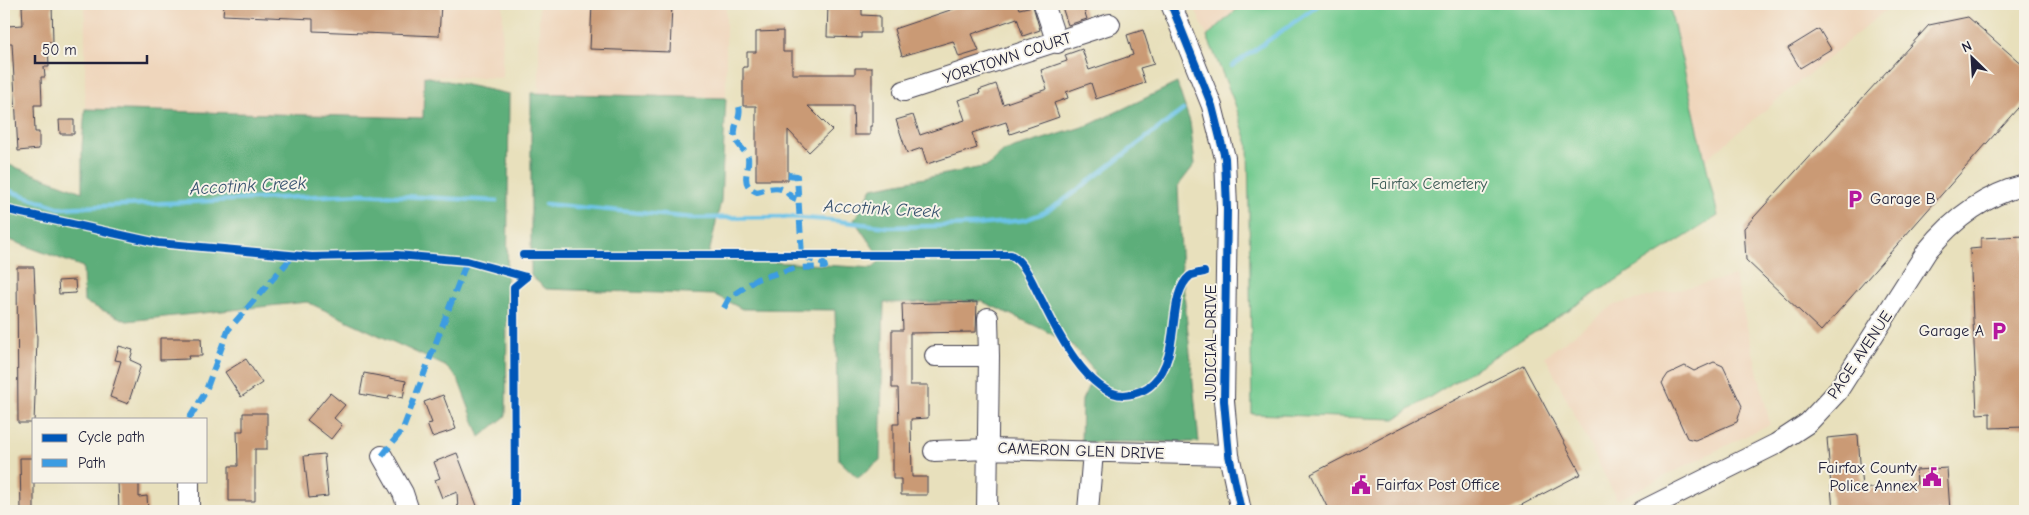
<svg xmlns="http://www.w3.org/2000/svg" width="2029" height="515" font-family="'Comic Neue',sans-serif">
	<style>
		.built { fill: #efd6bc }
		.green { fill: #72ca8f; stroke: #4a7665 }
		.forest { fill: #5dae7a; stroke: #40685a }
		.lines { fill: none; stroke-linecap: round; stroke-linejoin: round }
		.stream { stroke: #6ac3e8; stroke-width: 4.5 }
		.building { fill: #ca9a75 }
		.minor-casing { stroke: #403e4e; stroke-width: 22 }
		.minor { stroke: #fff; stroke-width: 20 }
		.quiet { stroke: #3c9ce2; stroke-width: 6; stroke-dasharray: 12 6; stroke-linecap: butt }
		.cycleway-casing { stroke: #f7f3e8; stroke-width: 11 }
		.cycleway { stroke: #0057b8; stroke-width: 8 }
		.labels { text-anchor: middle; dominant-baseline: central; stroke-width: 4; stroke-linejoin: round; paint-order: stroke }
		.street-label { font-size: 16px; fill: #22223b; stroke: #f7f3e8 }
		.park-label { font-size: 16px; fill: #3e5d58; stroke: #f7f3e8 }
		.poi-label { font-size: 16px; fill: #22223b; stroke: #f7f3e8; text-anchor: start }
		.water-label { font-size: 18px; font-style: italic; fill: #38526f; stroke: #f7f3e8 }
	</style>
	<rect width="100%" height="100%" fill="#f7f3e8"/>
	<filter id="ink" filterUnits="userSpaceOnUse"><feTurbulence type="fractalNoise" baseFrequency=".02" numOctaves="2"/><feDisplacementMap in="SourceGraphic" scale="10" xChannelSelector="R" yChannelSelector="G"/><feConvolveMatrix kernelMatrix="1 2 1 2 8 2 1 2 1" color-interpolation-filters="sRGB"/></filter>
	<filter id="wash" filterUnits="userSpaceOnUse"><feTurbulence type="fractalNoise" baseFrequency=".0096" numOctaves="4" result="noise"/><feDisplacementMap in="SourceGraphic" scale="20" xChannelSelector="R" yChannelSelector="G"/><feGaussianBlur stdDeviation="1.12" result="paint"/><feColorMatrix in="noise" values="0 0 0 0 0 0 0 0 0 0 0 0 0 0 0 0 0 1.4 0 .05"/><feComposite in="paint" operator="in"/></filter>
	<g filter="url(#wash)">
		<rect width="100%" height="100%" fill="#e8e0bc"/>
		<path class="built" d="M85,4H503L502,78L425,76L424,118L85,109Z
			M539,4H726V98L539,93Z
			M1193,4H1243L1207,36Z
			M1669,4H1902H1893L1705,160Z
			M1735,276L1770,424L1617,500L1545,356L1614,305Z"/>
		<path class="green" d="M1243,4H1669L1718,216L1395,419L1252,414L1248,144L1235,104L1207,36Z"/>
		<path class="forest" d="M424,76L509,94L506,416L480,437L458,379L445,366L307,302L127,321L84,302L83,267L7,239L4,214V163L82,192V147L85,109L423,118Z
			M1177,83L1190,122L1195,164L1178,186L1182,274L1199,442H1081L1082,400L1095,372L1073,346L1042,329L981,301L884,303L880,460L858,478L839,460L835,310L742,309L715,295L546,289L531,276V93L726,98L721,201L708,258L873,268L881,259L854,220L872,188L988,166L1004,151L1089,125Z"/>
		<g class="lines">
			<path class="stream" d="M1232,66L1320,4
				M4,189L60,208L362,194L496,201
				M545,204L694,218L787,217L829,220L888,227L977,225L1025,220L1041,214L1060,203L1183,110"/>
		</g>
		<g id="blocks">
			<path class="building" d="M52,4L53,42H48L49,67H44L45,77H41L42,105H34L35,132H39V149L18,151L12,43H7V26L23,25L22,6Z
				M224,4H441L439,36L313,31V19L223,15Z
				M592,4H672L670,52L590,49Z
				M828,4H862V15L880,16V33H861V38L827,37Z
				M968,4H1017L1019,9L1033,6L1040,30L1023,36L1017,18L972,34L979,51L959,57L953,41L902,56L894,29Z
				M1061,4H1082L1087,19L1068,25Z
				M1968,17L2025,67V100L1821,331L1746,260L1744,228L1929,25Z
				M1819,29L1831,49L1800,68L1788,48Z
				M1143,30L1154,64L1140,68L1145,83L1096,99L1091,83L1066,92L1068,98L1054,103L1059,117L1010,134L1006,122L972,133L977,148L927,164L922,148L907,153L896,120L913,115L920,135L965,120L958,100L980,93L979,90L996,84L1003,104L1047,89L1041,70L1067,61L1065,55L1082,49L1089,70L1133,55L1127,35Z
				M783,31V52H792V74H855V68H872V126H870V135H854L853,106H808L832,130L809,152L788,130V180H756V106H743V67H747V52H756V32Z
				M59,120H74V134H60Z
				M2025,236V427L1990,428V413L1977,414L1970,249L1981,248V238Z
				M17,267H34L37,339L34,423H18Z
				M75,280L76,293L59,294L58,281Z
				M977,302L976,332L910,333V385H928V418L911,419L912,477H927V495H901V479H893V424H899L898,388H892V330H903L902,304Z
				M160,338H201L202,356H188L189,359L160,360Z
				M119,346L133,350L130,360L141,365L128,404L110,397L121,361L115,360Z
				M246,359L262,383L241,397L225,372Z
				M1714,362L1723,366L1742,406L1737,422L1695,440L1687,438L1662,383L1668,374L1685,366L1694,371Z
				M1523,365L1581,474L1510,511H1329L1311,474Z
				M364,373L406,381L403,398L389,395L388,399L360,394Z
				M330,393L345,405L334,418L342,425L331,439L307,420Z
				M443,395L456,429L432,437L427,424L432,423L424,402Z
				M243,413H267V449H255V501H229V466H238L237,431H243Z
				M1858,435L1862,489L1917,484L1916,470L1947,468L1950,511H1833L1827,438Z
				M457,453L479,511H458L457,492L442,498L435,480L440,478L434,462Z
				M324,454L328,496L309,498L304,456Z
				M20,458H34V511H21Z
				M118,481H139V497L147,496L148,511H119Z"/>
		</g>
	</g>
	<g filter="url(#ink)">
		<use href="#blocks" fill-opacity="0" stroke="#403e4e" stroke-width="1"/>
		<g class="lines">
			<g class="minor-casing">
				<path id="minor" d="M1044,4L1057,43
					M1171,4L1212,106L1225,158L1227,209L1224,401L1229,455L1241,511
					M904,91L1110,24
					M988,318L989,356
					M935,356H989L987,511
					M934,451L989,449L1229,455
					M382,456L403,493L409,511
					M189,481V511
					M1088,511L1093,452
					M1642,511L1776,444L1808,423L1837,392L1927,251C1953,219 1985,195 2025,185"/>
			</g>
			<use href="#minor" class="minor"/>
			<path class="quiet" d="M739,107C742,117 733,125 735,136C736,144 744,149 748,157C750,172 738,184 757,192C766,190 777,185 785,191C791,196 791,198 799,200
				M788,175L797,176L802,256L824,264L825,267L799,268
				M724,308L730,297L757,279L799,267
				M189,419L205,393L228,330L293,256
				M382,456L403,429L467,261"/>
			<g class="cycleway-casing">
				<path id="cycleway" d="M1171,4L1212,106L1225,158L1227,209L1224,401L1229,455L1241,511
					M4,209L158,243L312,257L397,255L467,261L526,277
					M523,255H1011C1027,265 1033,285 1042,301C1056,330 1088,395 1124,395C1136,394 1146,391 1154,382C1182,355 1166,295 1190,276C1193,274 1200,273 1204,272
					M515,511L514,287L526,277"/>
			</g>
			<use href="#cycleway" class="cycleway"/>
		</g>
	</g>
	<defs>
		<g id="parking-bare" transform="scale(1.5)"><path d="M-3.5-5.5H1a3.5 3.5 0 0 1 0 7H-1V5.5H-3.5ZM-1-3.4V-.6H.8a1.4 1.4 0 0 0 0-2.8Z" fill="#b5179e" stroke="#f7f3e8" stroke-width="2.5" paint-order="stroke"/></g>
		<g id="civic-bare" transform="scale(1.5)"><path d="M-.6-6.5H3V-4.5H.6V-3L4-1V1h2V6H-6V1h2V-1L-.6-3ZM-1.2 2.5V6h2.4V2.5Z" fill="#b5179e" stroke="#f7f3e8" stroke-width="2.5" paint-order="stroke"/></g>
	</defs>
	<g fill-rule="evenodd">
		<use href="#parking-bare" x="1855" y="199"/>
		<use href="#parking-bare" x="1999" y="331"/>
		<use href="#civic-bare" x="1932" y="477"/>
		<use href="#civic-bare" x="1361" y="485"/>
	</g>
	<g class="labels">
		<g class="street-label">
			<text transform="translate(1007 58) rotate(-18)">YORKTOWN COURT</text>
			<text transform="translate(1211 343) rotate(-90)">JUDICIAL DRIVE</text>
			<text transform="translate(1860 355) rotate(-56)">PAGE AVENUE</text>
			<text transform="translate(1081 451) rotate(2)">CAMERON GLEN DRIVE</text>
		</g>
		<g class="park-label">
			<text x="1429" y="184">Fairfax Cemetery</text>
		</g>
		<g class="poi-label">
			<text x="1870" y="199">Garage B</text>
			<text x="1984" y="331" text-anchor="end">Garage A</text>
			<text x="1917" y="468" text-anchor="end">Fairfax County<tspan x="1917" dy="18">Police Annex</tspan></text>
			<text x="1376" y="485">Fairfax Post Office</text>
		</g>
		<g class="water-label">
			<text transform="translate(248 186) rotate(-3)">Accotink Creek</text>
			<text transform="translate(882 209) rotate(3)">Accotink Creek</text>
		</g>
	</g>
	<rect width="2029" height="515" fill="none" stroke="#f7f3e8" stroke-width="20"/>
	<rect x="32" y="418" width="175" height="65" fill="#f7f3e8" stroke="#a29fa3"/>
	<rect x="42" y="434" width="25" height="8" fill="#0057b8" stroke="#a29fa3"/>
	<text x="78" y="442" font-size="15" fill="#22223b">Cycle path</text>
	<rect x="42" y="459" width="25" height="8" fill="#3c9ce2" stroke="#a29fa3"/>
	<text x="78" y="468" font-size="15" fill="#22223b">Path</text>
	<g transform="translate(1972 58) rotate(335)" stroke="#f7f3e8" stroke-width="4" paint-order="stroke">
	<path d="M0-4L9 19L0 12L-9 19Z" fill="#22223b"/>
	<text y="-8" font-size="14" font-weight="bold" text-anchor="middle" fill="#22223b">N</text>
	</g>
	<path d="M35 55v8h112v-8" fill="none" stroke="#22223b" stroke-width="2.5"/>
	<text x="42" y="55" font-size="15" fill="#22223b" stroke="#f7f3e8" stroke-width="4" paint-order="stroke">50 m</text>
</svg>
